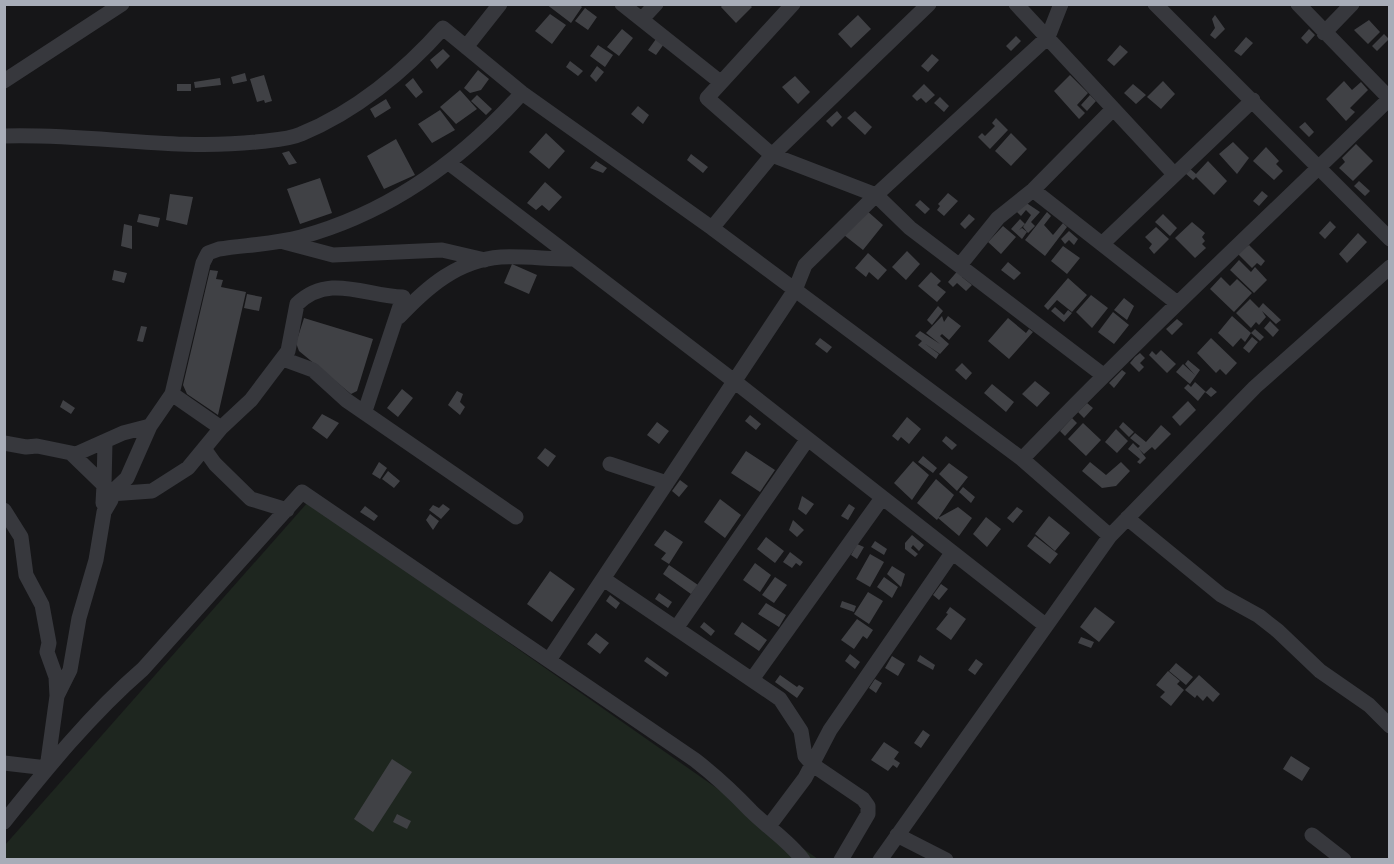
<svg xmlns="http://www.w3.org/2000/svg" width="1394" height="864" font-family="'Asap Condensed',sans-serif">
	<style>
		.green { fill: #1e261f }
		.building { fill: #404145 }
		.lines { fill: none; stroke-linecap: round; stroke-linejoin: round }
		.street { stroke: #37383d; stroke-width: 15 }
	</style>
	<rect width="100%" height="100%" fill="#161618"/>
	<path class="green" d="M308,502L818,859L5,860V845Z"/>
	<path class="building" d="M546,4H579L582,7L571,23Z
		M723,4H749L752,7L736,23L721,7Z
		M585,8L597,17L588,30L575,21Z
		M550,14L566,25L552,44L535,31Z
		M858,15L871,29L851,48L838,34Z
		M1215,15L1225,29L1215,39L1210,35L1215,28L1212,19Z
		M1369,20L1380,32L1368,44L1354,30Z
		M622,29L633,38L619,56L607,47Z
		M1309,29L1315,35L1307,44L1301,38Z
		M1384,34L1389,39L1377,51L1372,46Z
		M1016,36L1021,41L1011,51L1006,46Z
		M1246,37L1253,43L1241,56L1234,51Z
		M656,39L664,44L656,55L648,50Z
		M598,45L613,55L605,67L590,56Z
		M1120,45L1128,52L1114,66L1107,60Z
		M443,49L450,56L437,69L430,60Z
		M932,54L939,60L928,72L921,66Z
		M570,61L583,71L578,76L566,67Z
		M597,66L604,72L596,82L590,76Z
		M478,70L489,79L481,90L470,93L464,88Z
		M245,73L247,81L233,84L231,77Z
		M264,75L272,101L265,103L264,100L257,102L250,79Z
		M1070,75L1088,93L1077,105L1085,113L1079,119L1054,91Z
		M795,76L810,92L798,104L782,87Z
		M220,78L221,85L195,88L194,82Z
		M413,78L423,92L416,98L405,85Z
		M1163,81L1175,94L1161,109L1147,97Z
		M1344,81L1352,90L1361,82L1368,90L1350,108L1355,112L1346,121L1326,99Z
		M177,84H191V91H177Z
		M924,84L935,95L926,103L921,98L917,101L912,96Z
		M1133,84L1146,95L1136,104L1124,93Z
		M460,90L477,109L456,124L440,107Z
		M477,95L492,109L486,115L471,101Z
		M1090,95L1096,101L1087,111L1081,105Z
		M940,97L949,106L944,112L934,103Z
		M386,99L391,108L375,118L370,109Z
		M638,106L649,115L643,124L631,114Z
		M440,110L455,130L432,143L418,124Z
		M837,111L842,117L832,127L826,121Z
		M855,111L872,127L865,135L847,118Z
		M996,118L1008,130L990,149L978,137L982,133L985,136L995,126L992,123Z
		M1305,122L1314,132L1309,137L1299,127Z
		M546,133L565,151L549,169L529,152Z
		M1011,133L1027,149L1011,166L995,151Z
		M396,139L415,175L384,189L367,156Z
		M1233,142L1249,158L1237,174L1219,154Z
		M1356,144L1373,161L1353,181L1339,168L1345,162L1342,158Z
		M1266,147L1279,161L1276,164L1283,171L1274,180L1253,161Z
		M289,151L297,163L289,165L282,153Z
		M691,154L708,167L703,173L687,160Z
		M596,161L607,168L603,173L590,168Z
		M1208,161L1227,181L1214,195L1196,177L1193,180L1185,173L1189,168L1196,174Z
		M320,178L332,213L300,224L287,189Z
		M1359,181L1370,191L1365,196L1354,186Z
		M545,182L562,197L549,211L542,205L536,210L527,203Z
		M1262,191L1268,196L1259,206L1253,201Z
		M948,193L958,201L944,216L937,210L940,206L938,204Z
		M170,194L193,197L187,225L166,220Z
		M920,200L930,209L925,214L915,205Z
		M1025,202L1040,212L1031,222L1035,226L1028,233L1023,227L1031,215L1026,210L1021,216L1016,211Z
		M866,210L883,225L863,250L844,235Z
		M1047,212L1051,216L1044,225L1053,235L1063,223L1067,227L1045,256L1025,240Z
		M139,214L160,218L158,227L137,222Z
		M969,214L975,219L965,229L960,224Z
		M1163,214L1177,228L1170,236L1155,222Z
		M1020,219L1025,224L1019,230L1022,228L1027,232L1022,239L1011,229Z
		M1330,221L1336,227L1325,239L1319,233Z
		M1192,222L1205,233L1202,237L1205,241L1202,244L1206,248L1195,258L1175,238Z
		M124,224L132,226V249L121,246Z
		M1003,226L1016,237L1001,254L988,242Z
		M1156,227L1169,239L1154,254L1149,248L1152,244L1145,237Z
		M1069,231L1078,239L1074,245L1069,240L1065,244L1061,239Z
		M1358,233L1367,242L1347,263L1339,254Z
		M1249,245L1265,261L1261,266L1257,263L1252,268L1237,253Z
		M1063,246L1080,258L1067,274L1051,261Z
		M907,251L920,264L906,280L892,267Z
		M868,253L887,270L878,280L869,272L866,277L855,268Z
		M1239,260L1251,272L1255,267L1267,280L1254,293L1230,270Z
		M1008,262L1021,273L1014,280L1001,270Z
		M512,264L537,275L529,294L504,283Z
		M961,267L962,277L972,285L966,291L957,283L953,287L948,282Z
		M114,270L127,273L124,283L112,280Z
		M210,270L218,271L216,279L223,280L221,287L246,292L218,415L187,394L183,385Z
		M931,272L941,281L937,285L946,292L937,302L918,286Z
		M1221,277L1230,286L1237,279L1252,293L1234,312L1210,289Z
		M1068,278L1087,295L1072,312L1057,300L1048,310L1044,306Z
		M247,294L262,297L259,311L244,308Z
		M1091,295L1108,308L1092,328L1076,312Z
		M1124,298L1134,306L1127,320L1114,310Z
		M1250,299L1259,308L1263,303L1281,320L1276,324L1262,311L1266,317L1259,325L1256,322L1251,328L1236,313Z
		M938,306L943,311L932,325L927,320Z
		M1055,307L1064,315L1068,310L1072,313L1064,322L1051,311Z
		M1113,312L1129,325L1114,344L1098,332Z
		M942,316L944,322L948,316L961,326L949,340L942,334L940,336L949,344L940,354L924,343L939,354L936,359L918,345L922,341L915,336L920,331L940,344L926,333Z
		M1232,316L1251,333L1255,329L1264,337L1260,341L1251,333L1245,342L1241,338L1233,347L1218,333Z
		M304,318L373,339L357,391L351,394L299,351L296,343Z
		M1008,318L1026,333L1029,329L1033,332L1009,359L988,341Z
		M1177,319L1183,324L1172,335L1166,329Z
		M1270,321L1279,330L1273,337L1264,328Z
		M141,326L147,327L143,342L137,341Z
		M1252,337L1258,342L1249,353L1243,348Z
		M820,338L832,347L827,353L815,344Z
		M1211,338L1237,363L1226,375L1220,369L1216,373L1197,353Z
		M1161,350L1176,364L1167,373L1149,355L1152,351L1156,355Z
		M1140,353L1145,358L1140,363L1144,367L1139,372L1130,363L1135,357L1137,360L1135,357Z
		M1188,360L1200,370L1190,384L1176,372L1183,364L1195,375L1185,364Z
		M962,363L972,373L966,380L955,370Z
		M1122,370L1126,373L1114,388L1109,383Z
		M1035,381L1050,393L1037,407L1022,394Z
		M1195,382L1206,392L1211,387L1217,392L1211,397L1205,392L1198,401L1184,388L1188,384L1191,387Z
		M992,384L1014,402L1006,412L984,393Z
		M402,389L413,398L398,417L387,408Z
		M457,391L463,394L460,402L465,407L460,415L448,405Z
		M63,400L75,408L71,414L60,407Z
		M1188,401L1196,410L1180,426L1172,417Z
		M1087,403L1093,408L1084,418L1078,412Z
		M322,414L339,423L327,439L312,428Z
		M750,415L761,424L756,430L745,421Z
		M907,417L921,429L909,444L901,437L898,441L892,436Z
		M1072,418L1077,423L1065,436L1060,431Z
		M657,422L669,431L659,444L647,435Z
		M1123,422L1134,432L1129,437L1119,427Z
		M1083,423L1101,440L1086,456L1068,439Z
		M1161,425L1171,434L1155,450L1152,447L1144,454L1139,449L1146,458L1140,464L1137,462L1140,459L1128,449L1133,443L1138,448L1140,446L1130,438L1135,433L1146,442Z
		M1116,429L1128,441L1117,453L1105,442Z
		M946,436L957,445L952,450L942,441Z
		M545,448L556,456L548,467L537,458Z
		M746,451L775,470L760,492L731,473Z
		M923,456L937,468L933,473L918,462Z
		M913,461L929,475L912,500L894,483Z
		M379,462L387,468L380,479L372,474Z
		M1090,462L1106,475L1121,462L1130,471L1116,486L1102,488L1082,471Z
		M949,463L968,477L957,491L939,474Z
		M388,471L400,481L394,488L382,479Z
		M936,479L954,495L937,520L917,503Z
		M680,480L688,486L679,497L672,491Z
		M963,487L975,497L971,503L959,492Z
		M802,496L814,504L806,515L798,509Z
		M720,499L741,515L725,538L704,522Z
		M443,504L450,509L441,519L429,510L433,505L439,508Z
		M849,504L855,508L848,520L841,516Z
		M365,506L378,516L374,521L360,512Z
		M958,507L972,518L959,536L938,518Z
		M1017,507L1023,511L1013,523L1007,518Z
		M430,514L439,521L433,530L426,520Z
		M1049,516L1070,533L1055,551L1035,534Z
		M986,517L1001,529L987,547L973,534Z
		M793,520L804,530L797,537L789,530Z
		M665,530L683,542L669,564L661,559L666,553L654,545Z
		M912,535L924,545L919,551L913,545L911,548L918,554L915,557L905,549V543Z
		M1035,536L1058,554L1050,564L1027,546Z
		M766,537L784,551L775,563L757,549Z
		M875,541L887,549L884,555L871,547Z
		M857,544L864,547L857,559L851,555Z
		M790,552L803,562L800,566L796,563L792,568L783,562Z
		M870,554L884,562L870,587L856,579Z
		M755,563L771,575L760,592L743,580Z
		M669,565L698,585L691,594L663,574Z
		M892,566L905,574L901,587L887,574Z
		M550,571L575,589L552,622L527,604Z
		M775,577L787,585L774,603L762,595Z
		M884,577L898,587L892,598L877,587Z
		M941,584L948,589L939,600L933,595Z
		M868,592L883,601L869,624L854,614Z
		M659,593L672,602L668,608L655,599Z
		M610,595L620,603L616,609L606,601Z
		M842,601L856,606L854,612L840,607Z
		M766,603L786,615L779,627L758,614Z
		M950,607L966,619L951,640L936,629L948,614L946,613Z
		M1095,607L1115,622L1099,642L1080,627Z
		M857,619L873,630L867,639L863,636L854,649L841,640Z
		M704,622L715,631L711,636L700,627Z
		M742,622L767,640L759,651L734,634Z
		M596,633L609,643L600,654L587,644Z
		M1081,637L1094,642L1091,648L1078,643Z
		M850,654L860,662L855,669L845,661Z
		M920,655L935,665L933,670L917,661Z
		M892,656L905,664L898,676L885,668Z
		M647,657L669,673L666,677L644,661Z
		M976,659L983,664L975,675L968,670Z
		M1176,663L1193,677L1186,685L1169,671Z
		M1168,671L1180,681L1177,684L1184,690L1171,706L1160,697L1165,692L1156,685Z
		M780,675L797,687L799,685L804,688L797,698L775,682Z
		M1199,675L1220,694L1213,702L1207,696L1203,701L1197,695L1195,698L1185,690Z
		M875,679L882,683L876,693L869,688Z
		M923,730L930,735L921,748L914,743Z
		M884,742L899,752L894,759L900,763L897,768L893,765L888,771L871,760Z
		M1291,756L1310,768L1302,781L1283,769Z
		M392,759L412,772L373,832L354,819Z
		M397,814L411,821L407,829L393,822Z"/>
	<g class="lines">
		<path class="street" d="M622,4L719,81
			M793,4L707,98L772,155L876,195L910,228L1103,375
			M1016,4L1174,174
			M1155,4L1390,239
			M642,19L656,4
			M1324,33L1352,4
			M466,47L500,4
			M4,81L122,4
			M4,136C89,133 172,151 256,142C270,140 288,140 301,134C355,112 405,71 443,28L522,93L712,228L1022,459L1110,536
			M449,163L734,381L1045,625
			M1033,190L1177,303
			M712,228L772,155L929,4
			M284,242L333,255L442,250L485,260
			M1102,244L1253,100
			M960,265L998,218L1033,190L1113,109
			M399,317C427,287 458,260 501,257C524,256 548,259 571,259
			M283,359L313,370L346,400L516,517
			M172,394L221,428
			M105,442L104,485L108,488
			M4,443L26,447L37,446L76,454L123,433L150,426
			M205,450L215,464L251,499L287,510
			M72,454L104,485L103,503
			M1022,459C1141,335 1267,219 1389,99H1390L1298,4
			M610,464L667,483
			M110,494L152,491L188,468L221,428L251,400L288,351L297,304C329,273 365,296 403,297L365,411
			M4,510L21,537L26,575L42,605L49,643L47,652L56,677L57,696L47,768L4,763
			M1127,518L1221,595L1259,616L1278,631L1320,671L1369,705L1390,726
			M605,580L780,699L801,731L805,756L813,765L863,799L868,806V814L841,860
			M677,627L807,440
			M549,660L795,290L805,265L876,195L1048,37L1061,4
			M753,678L882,498
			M57,696L70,670L79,618L96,560L104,512L111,500L110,494L127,478L150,426L172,394L203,263L208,253L219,249C246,245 275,244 301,237C389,213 462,160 522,93
			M4,822C47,768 91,714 143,669L302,492L695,760C717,777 732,791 751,811C768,828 788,840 803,860
			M769,826L805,778L830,730L952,553
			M897,835L946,860
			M1312,835L1344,860
			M880,860L1110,536L1255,387L1390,267"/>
	</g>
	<rect width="1394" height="864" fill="none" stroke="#a8adb8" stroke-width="12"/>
</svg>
